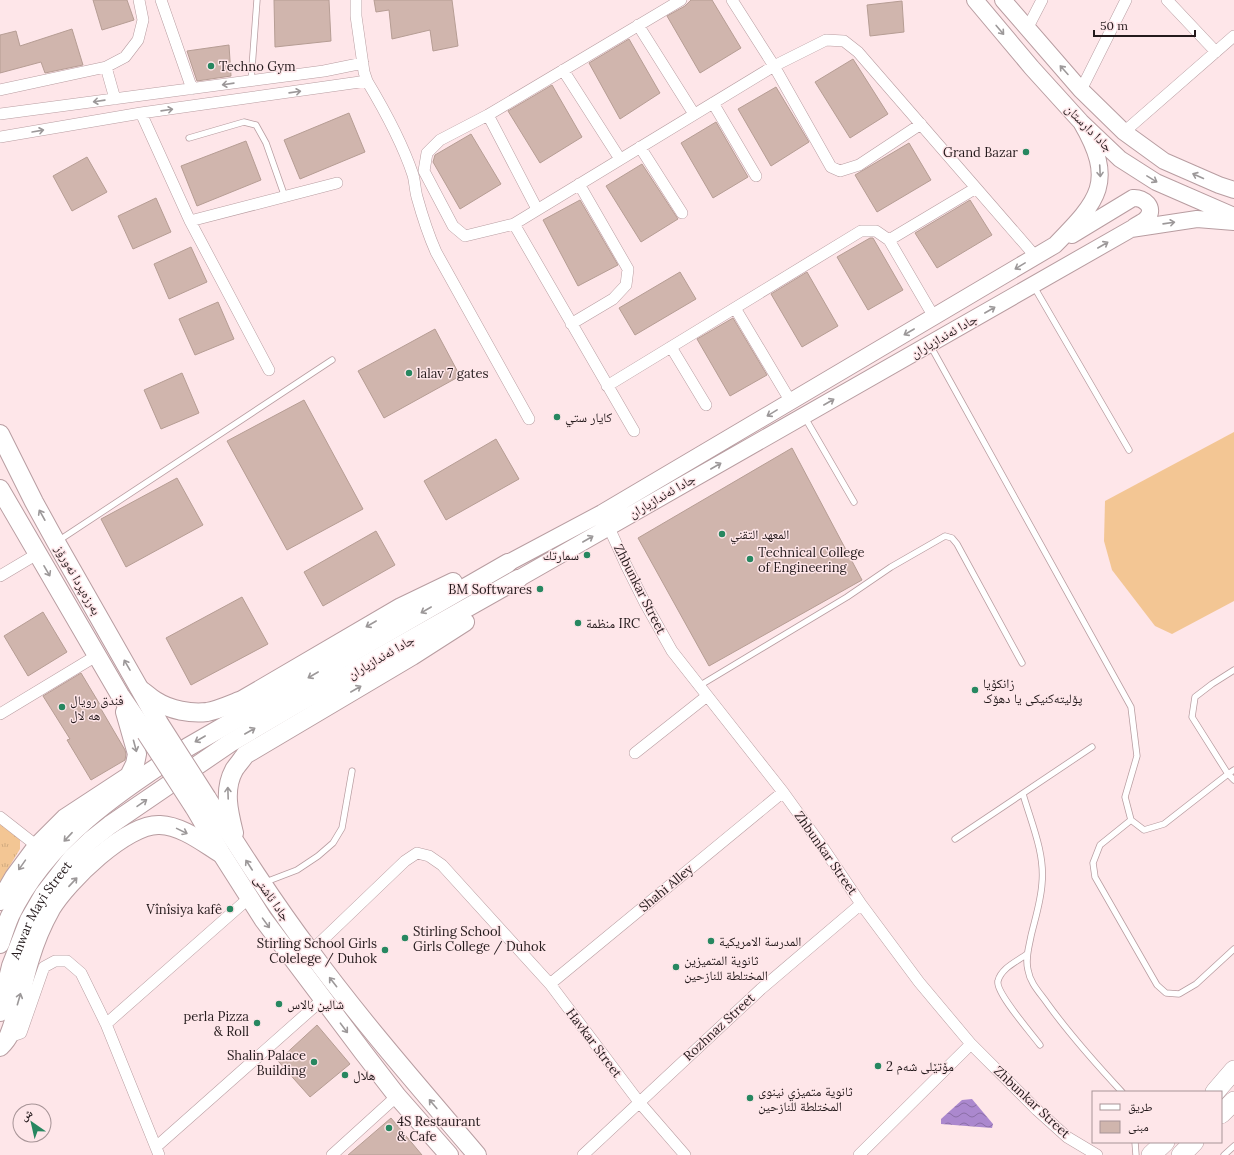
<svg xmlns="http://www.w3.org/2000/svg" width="1234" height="1155" font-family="Lora,'Noto Naskh Arabic',serif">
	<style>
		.grass { fill: url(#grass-tufts) }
		.pitch { fill: #f3c694 }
		.water { fill: url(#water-waves) }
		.building { fill: #d0b5ad; stroke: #b69d94 }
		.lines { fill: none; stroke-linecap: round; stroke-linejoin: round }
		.service-casing { stroke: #b89da1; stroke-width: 7 }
		.minor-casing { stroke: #b89da1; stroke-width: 12 }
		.secondary-casing { stroke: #b89da1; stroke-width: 18 }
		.primary-casing { stroke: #b89da1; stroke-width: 20 }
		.trunk-casing { stroke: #b89da1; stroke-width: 20 }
		.service { stroke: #fff; stroke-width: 5.5 }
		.minor { stroke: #fff; stroke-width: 11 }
		.secondary { stroke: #fff; stroke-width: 16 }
		.primary { stroke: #fff; stroke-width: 18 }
		.trunk { stroke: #fff; stroke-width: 19 }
		.primary-bridge-casing { stroke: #b89da1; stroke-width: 20; stroke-linecap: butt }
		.primary-bridge { stroke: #fff; stroke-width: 18 }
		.oneway { stroke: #9c9899 }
		.poi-dot { fill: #278760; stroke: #fee6e9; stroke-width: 1.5 }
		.labels { text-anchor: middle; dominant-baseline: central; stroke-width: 3; stroke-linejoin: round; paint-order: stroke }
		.poi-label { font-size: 13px; fill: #241a1c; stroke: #fee6e9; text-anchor: start }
		.street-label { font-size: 13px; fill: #241a1c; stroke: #fee6e9 }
	</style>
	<defs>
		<pattern id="grass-tufts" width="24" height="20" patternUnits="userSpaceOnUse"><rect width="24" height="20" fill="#f3c694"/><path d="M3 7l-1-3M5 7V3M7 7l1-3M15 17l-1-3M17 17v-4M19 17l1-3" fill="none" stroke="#d0aa7f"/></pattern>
		<pattern id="water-waves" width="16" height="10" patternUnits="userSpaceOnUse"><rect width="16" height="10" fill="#ab88ce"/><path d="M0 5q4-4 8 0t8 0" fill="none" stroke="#8b6ea6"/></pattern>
	</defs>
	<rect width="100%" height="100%" fill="#fee6e9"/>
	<path class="grass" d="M0,820L20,838V849L0,882Z"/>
	<path class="pitch" d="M1234,432V601L1172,634L1155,626L1112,570L1104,541L1105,501Z"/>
	<path class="water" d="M972,1099L993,1124L992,1128L941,1124V1119L962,1100Z"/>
	<path class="building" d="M93,0H127L134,20L102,30Z
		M274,0H329L331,41L275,47Z
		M374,0H452L458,46L433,51L430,30L392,39L389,10L376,12Z
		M691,0H712L741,48L700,73L667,16L685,6Z
		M902,1L904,32L870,36L867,5Z
		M72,29L83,65L45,73L41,62L0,73V35L16,31L20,46Z
		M629,39L660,93L620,119L589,63Z
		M229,45L231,76L197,81L187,51Z
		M853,59L888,114L850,138L815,82Z
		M552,85L582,137L540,163L508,111Z
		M776,87L809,142L771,166L738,109Z
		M349,113L365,152L300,179L284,140Z
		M716,122L748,177L713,198L681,143Z
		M471,134L501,184L460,209L433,162L435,155Z
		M246,141L261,180L197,206L181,166Z
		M909,143L931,180L877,212L855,175Z
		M87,157L107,192L72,211L53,176Z
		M642,164L678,219L641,242L606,186Z
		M156,198L171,232L133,249L118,216Z
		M580,200L618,265L578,286L543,220Z
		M970,200L992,235L937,268L915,233Z
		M870,238H873L903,290L868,310L837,257Z
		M191,247L207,282L169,299L154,264Z
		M680,272L696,299L635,335L619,308Z
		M807,272L838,326L802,347L771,294Z
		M218,302L234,339L195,355L179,319Z
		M733,318L767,375L730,396L697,339Z
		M435,329L460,376L384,418L358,371Z
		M182,373L199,413L161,429L144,390Z
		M304,400L363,509L287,550L227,441Z
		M496,439L519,479L446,520L424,481Z
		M792,448L862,580L709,666L638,538Z
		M177,478L203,525L126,567L101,519Z
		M376,531L395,565L323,606L304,572Z
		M242,597L268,644L191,685L166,638Z
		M43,612L67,652L28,676L4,636Z
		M81,673L102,708L101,709L125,750L126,754L125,760L91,780L67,740L70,739L43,696Z
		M317,1025L350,1064L310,1097L278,1061Z
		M391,1118L422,1155H348Z"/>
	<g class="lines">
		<g class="service-casing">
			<path id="service" d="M251,81L257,0
				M189,138L244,122L256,125L266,143L285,197
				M1033,285L1129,450
				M930,345L1131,707L1137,756L1125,797L1131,820L1144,830L1164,824L1228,774L1234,780
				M804,416L854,502
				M58,541L332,360
				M1234,670L1212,684L1195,697L1192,717L1228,774L1234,770
				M699,686L847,597L891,567L945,536L952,538L957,544L1022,663
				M1023,794C1031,822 1045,853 1042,883C1041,901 1035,919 1031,936C1029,947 1025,959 1028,970C1030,983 1040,993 1047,1003C1070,1035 1096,1064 1122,1092
				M1131,820L1100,845L1093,863L1095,877L1157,985L1166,993L1179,994L1196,984L1234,949
				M955,839L1092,747
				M263,883L297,870L318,856L333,843L342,828L352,771
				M1027,954C1018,961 1001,968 998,981C995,992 1032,1034 1040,1045
				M1135,1142L1136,1155
				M1224,1155L1234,1146"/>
		</g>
		<g class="minor-casing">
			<path id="minor" d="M161,0L192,89
				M356,0V16L364,72L367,81C385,111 402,142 413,175C415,182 415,190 417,197C422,215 428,234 436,252L529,419
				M732,0L774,66L831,167L840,171L859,165L921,124
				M1167,0L1216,52
				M638,25L694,114
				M1027,29L1042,0
				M106,67L115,99
				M563,70L620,159
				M0,90L106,67L125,57L138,40L143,20L139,0
				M1081,90L1126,0
				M713,103L756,176
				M141,113L190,221L269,370
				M0,114L324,71L363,63
				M488,115L537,209
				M1124,132L1234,36
				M0,137L141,113L367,81
				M640,147L682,213
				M190,221L337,183
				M514,224L465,236L453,226L424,171L427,153L440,140L488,115L681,0
				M889,240L976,188
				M735,308L791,402
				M571,324L613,299L626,285L628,269L579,184
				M671,347L706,405
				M607,386L861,231H876L889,240L934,317
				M634,431L514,224L774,66L826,40L844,41L858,52L1036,257
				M606,521L626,565L645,603L672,651L783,792L824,849L861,904L919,982L971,1044L1037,1110L1067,1137L1097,1155
				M0,576L37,554
				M0,714L96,656
				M635,753L707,696
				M0,817L37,846
				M310,952L405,861L417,853L429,856L442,865L550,984L639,1102L685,1155
				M550,984L783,792
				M106,1024L249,898
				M9,1037L21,1033L44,967L55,961H67L81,973L106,1024L159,1155
				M156,1147L323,999
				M332,1155L397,1096
				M583,1155L761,989L861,904
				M859,1155L971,1044"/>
		</g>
		<g class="secondary-casing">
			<path id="secondary" d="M975,0L1032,68L1081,122L1120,159L1156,182L1234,216
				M1003,0L1081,90L1124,132L1164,161L1219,185L1234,190
				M1072,235L1133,198C1144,197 1156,208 1147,218C1144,222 1138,224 1134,227
				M508,563L602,513L1055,245C1099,200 1116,182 1081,122
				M518,579L1131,229L1197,219L1234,222"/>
		</g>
		<g class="primary-casing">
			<g id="primary">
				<path d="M0,434L34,502L56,542L159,723"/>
				<path d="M0,489L120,695L146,733"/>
				<path d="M141,690C146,693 150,698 156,701C170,710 191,714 207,712C219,710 231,704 242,700L401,607L453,582"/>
				<path d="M207,798C240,850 273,902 310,951C362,1022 420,1088 477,1155"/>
				<path d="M194,807L221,853L263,919L363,1052L397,1096L449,1155"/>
				<path d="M234,833C229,813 223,790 234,770C237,765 242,760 245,755L412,656L465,622"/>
				<path d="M0,901L14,877L37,846L65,818L129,776L135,764L137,754L125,712"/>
				<path d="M0,944C3,935 6,925 10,916C46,840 119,791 188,747L508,563"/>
				<path id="s1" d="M0,1012L11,966L29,920L44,894L72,858L91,840L110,825L230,743L293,706L518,579"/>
				<path d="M0,1047C3,1044 7,1040 9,1035C19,1011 22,984 30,959C35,942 42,925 51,909C67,882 127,823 160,825C182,826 202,842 220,853"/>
			</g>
		</g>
		<g class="trunk-casing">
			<path id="trunk" d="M1215,1092L1234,1070
				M1221,1114L1234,1101
				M1151,1155L1165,1142
				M1181,1155L1194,1142"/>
		</g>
		<use href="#service" class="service"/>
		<use href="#minor" class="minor"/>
		<use href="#secondary" class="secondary"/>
		<use href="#primary" class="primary"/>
		<use href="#trunk" class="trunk"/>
		<g class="primary-bridge-casing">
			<path id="primary-bridge" d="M159,723L207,798
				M146,733L194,807"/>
		</g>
		<use href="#primary-bridge" class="primary-bridge"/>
	</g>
	<defs><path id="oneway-shaft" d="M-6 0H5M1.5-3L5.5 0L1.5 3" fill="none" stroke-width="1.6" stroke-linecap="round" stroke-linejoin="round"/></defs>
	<g class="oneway">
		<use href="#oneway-shaft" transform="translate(1000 30) rotate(50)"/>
		<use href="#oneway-shaft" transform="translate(1064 70) rotate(-132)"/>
		<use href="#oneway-shaft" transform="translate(228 84) rotate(172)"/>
		<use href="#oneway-shaft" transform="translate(295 92) rotate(-8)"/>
		<use href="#oneway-shaft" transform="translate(99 101) rotate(172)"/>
		<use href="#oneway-shaft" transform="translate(167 110) rotate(-8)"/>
		<use href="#oneway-shaft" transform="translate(38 131) rotate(-10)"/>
		<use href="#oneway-shaft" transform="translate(1100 171) rotate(87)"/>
		<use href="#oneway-shaft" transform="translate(1198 176) rotate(-156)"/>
		<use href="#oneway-shaft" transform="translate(1152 179) rotate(31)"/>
		<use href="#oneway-shaft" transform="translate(1169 223) rotate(-8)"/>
		<use href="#oneway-shaft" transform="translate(1103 245) rotate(-30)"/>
		<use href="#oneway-shaft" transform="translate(1020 266) rotate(149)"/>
		<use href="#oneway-shaft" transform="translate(990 310) rotate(-30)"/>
		<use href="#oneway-shaft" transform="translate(909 332) rotate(150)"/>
		<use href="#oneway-shaft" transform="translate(829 402) rotate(-30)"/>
		<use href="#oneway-shaft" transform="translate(772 413) rotate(149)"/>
		<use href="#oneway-shaft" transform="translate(716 466) rotate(-30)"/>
		<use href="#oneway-shaft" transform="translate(42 515) rotate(-119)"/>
		<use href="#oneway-shaft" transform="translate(588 539) rotate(-30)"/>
		<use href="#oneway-shaft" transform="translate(47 571) rotate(60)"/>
		<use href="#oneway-shaft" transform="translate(426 610) rotate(150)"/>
		<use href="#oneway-shaft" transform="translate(371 624) rotate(150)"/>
		<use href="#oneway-shaft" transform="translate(127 665) rotate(-120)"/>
		<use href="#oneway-shaft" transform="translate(313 675) rotate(150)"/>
		<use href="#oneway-shaft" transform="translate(356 689) rotate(-30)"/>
		<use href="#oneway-shaft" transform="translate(250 731) rotate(-30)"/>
		<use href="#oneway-shaft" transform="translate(200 739) rotate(150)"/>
		<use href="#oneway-shaft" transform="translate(135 746) rotate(75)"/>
		<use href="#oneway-shaft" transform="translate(228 793) rotate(-92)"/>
		<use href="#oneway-shaft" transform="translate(142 803) rotate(-35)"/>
		<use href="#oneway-shaft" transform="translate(182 831) rotate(26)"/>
		<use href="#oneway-shaft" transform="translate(68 837) rotate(133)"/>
		<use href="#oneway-shaft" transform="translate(22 865) rotate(125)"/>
		<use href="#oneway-shaft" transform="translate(249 865) rotate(-123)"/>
		<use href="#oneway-shaft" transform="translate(73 882) rotate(-47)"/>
		<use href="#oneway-shaft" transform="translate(266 923) rotate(54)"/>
		<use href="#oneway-shaft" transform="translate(333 982) rotate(-128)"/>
		<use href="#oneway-shaft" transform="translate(19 999) rotate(-74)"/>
		<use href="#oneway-shaft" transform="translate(344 1028) rotate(53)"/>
		<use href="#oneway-shaft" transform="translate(433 1104) rotate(-130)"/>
	</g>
	<g class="poi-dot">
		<circle cx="211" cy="66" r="4"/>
		<circle cx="1026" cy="152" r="4"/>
		<circle cx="409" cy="373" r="4"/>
		<circle cx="557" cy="417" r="4"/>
		<circle cx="722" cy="534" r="4"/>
		<circle cx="587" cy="555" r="4"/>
		<circle cx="750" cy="559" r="4"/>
		<circle cx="540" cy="589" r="4"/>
		<circle cx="578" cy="623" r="4"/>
		<circle cx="975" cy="690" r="4"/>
		<circle cx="62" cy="707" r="4"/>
		<circle cx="230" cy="909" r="4"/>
		<circle cx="405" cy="938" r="4"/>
		<circle cx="711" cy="941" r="4"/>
		<circle cx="385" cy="950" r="4"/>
		<circle cx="676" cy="967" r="4"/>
		<circle cx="279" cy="1004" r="4"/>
		<circle cx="257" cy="1023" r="4"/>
		<circle cx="314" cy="1062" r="4"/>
		<circle cx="878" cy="1066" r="4"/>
		<circle cx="345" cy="1075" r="4"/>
		<circle cx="750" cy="1098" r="4"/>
		<circle cx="389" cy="1128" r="4"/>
	</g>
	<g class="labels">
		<g class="poi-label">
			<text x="219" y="66">Techno Gym</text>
			<text x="1018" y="152" text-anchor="end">Grand Bazar</text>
			<text x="417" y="373">lalav 7 gates</text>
			<text x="565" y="417">كايار ستي</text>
			<text x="730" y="534">المعهد التقني</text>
			<text x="758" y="552">Technical College<tspan x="758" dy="15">of Engineering</tspan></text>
			<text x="579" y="555" text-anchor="end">سمارتك</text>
			<text x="532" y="589" text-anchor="end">BM Softwares</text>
			<text x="586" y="623">منظمة IRC</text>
			<text x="983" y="683">زانکۆیا<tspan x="983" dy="15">پۆلیتەکنیکی یا دهۆک</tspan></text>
			<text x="70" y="700">فندق رويال<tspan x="70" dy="15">هه لال</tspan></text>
			<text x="222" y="909" text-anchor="end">Vînîsiya kafê</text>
			<text x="413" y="931">Stirling School<tspan x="413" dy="15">Girls College / Duhok</tspan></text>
			<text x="719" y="941">المدرسة الامريكية</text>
			<text x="377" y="943" text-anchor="end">Stirling School Girls<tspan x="377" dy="15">Colelege / Duhok</tspan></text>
			<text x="684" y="960">ثانوية المتميزين<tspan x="684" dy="15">المختلطة للنازحين</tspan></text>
			<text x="287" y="1004">شالين بالاس</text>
			<text x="249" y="1016" text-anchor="end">perla Pizza<tspan x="249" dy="15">&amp; Roll</tspan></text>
			<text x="306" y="1055" text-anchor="end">Shalin Palace<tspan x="306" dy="15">Building</tspan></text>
			<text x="886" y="1066">مۆتێلی شەم 2</text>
			<text x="353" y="1075">هلال</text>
			<text x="758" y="1091">ثانوية متميزي نينوى<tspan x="758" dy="15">المختلطة للنازحين</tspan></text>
			<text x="397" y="1121">4S Restaurant<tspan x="397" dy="15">&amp; Cafe</tspan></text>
		</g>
		<g class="street-label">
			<text transform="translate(1089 128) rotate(45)">جادا دارستان</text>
			<text transform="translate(944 336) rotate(-30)">جادا ئەندازیاران</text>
			<text transform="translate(662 496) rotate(-30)">جادا ئەندازیاران</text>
			<text transform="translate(78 580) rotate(60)">بەرزەپردا نەورۆز</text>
			<text transform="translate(640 589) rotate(63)">Zhbunkar Street</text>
			<text transform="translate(381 657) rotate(-30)">جادا ئەندازیاران</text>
			<text transform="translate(826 853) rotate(55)">Zhbunkar Street</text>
			<text transform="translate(666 888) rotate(-40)">Shahi Alley</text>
			<text transform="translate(272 898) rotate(55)">جادا ئاشتی</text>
			<text stroke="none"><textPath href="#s1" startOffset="111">Anwar Mayi Street</textPath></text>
			<text transform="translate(719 1027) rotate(-43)">Rozhnaz Street</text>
			<text transform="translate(594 1043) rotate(53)">Havkar Street</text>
			<text transform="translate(1032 1102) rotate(43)">Zhbunkar Street</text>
		</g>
	</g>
	<rect x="1092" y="1091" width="130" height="52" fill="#fee6e9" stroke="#a79497"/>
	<rect x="1100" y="1104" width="20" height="6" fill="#ffffff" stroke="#a79497"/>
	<text x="1128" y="1111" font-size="12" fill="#241a1c">طريق</text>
	<rect x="1100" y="1121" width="20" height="12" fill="#d0b5ad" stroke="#a79497"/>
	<text x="1128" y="1131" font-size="12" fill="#241a1c">مبنى</text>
	<g transform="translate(32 1123) rotate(326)"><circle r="19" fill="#fee6e9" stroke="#a79497"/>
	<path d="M0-3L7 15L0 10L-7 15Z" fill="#278760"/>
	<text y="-6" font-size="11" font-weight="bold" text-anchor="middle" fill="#241a1c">ش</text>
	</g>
	<path d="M1094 30v6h101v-6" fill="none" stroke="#241a1c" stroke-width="2"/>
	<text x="1100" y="30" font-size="12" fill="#241a1c" stroke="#fee6e9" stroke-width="3" paint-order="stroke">50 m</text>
</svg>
